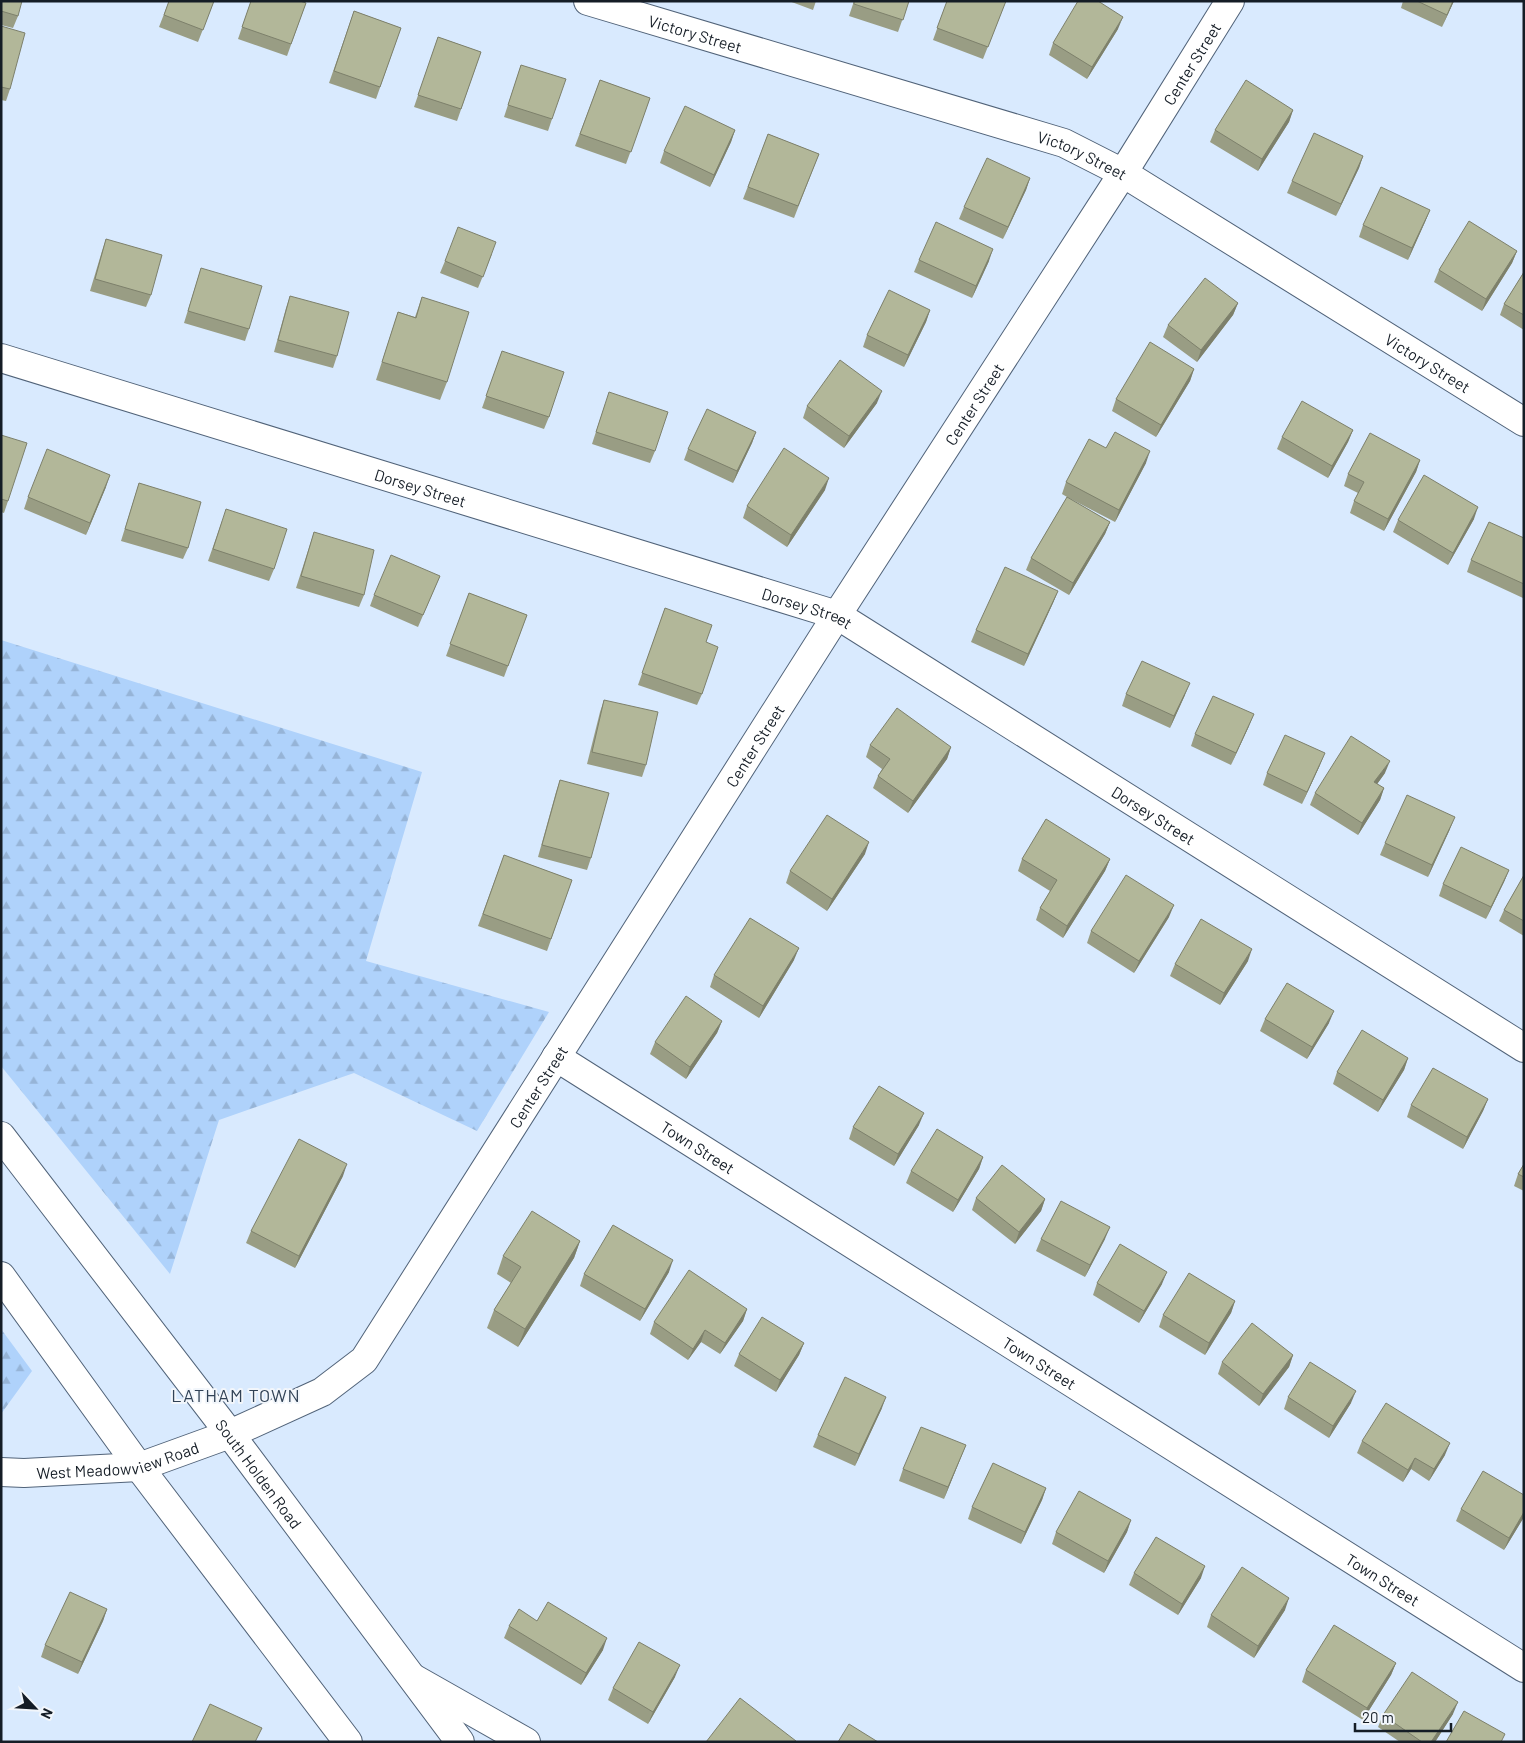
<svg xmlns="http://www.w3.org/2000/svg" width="1525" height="1743" font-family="Barlow,sans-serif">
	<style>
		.forest { fill: url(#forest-firs) }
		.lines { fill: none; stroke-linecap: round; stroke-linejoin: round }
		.street-casing { stroke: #516379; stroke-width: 30 }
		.secondary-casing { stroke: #516379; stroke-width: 30 }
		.street { stroke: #fff; stroke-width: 28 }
		.secondary { stroke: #fff; stroke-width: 28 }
		.wall { fill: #999d84 }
		.shaded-wall { fill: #7d806b }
		.building { fill: #b2b799; stroke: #7d806b }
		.labels { text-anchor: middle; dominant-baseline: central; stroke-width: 4; stroke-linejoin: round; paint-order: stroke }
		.street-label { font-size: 16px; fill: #151d26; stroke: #f2f6fb }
		.neighbourhood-label { font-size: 18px; letter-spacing: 1px; fill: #314256; stroke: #f2f6fb }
	</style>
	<defs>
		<pattern id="forest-firs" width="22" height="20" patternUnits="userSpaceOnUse" patternTransform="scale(1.25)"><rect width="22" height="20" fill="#afd2fb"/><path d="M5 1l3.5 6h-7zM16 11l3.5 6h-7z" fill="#96b4d7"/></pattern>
	</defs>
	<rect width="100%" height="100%" fill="#d9eafe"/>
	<path class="forest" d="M1,640L422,772L366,961L549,1012L477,1131L354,1073L219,1120L170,1274L1,1066Z
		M1,1329L32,1371L1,1414Z"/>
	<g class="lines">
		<g class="street-casing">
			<g id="street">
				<path id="s1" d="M588,1L1064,143L1123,173L1524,422"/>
				<path id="s2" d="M1,358L837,615L1524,1048"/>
				<path id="s3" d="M556,1057L1524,1668"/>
				<path id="s4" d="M230,1434L322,1392L364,1360L837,615L1123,173L1230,1"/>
				<path d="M413,1678L526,1742"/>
			</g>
		</g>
		<g class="secondary-casing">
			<g id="secondary">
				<path id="s5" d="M1,1136L230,1434L460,1742"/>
				<path d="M1,1276L139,1467L348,1742"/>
				<path id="s6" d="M1,1472L24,1473L139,1467L230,1434"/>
			</g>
		</g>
		<use href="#street" class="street"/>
		<use href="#secondary" class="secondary"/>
	</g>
	<path class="wall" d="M1,1L18,16L13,28L1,25Z
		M169,1H214L198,42L159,27Z
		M251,1L306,3L287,56L238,39Z
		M789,1H816L813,10Z
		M854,1H909L898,32L849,16Z
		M947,1H1006L983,59L933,40Z
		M1403,1H1454L1442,27L1401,8Z
		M354,11L401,28L376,99L329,83Z
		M1,26L10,89L6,101L1,100Z
		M1118,29L1087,79L1049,55L1053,43Z
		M438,37L481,52L457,121L414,107Z
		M521,65L552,119L548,131L504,117Z
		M600,80L650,98L626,164L575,146Z
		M1293,110L1289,122L1258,171L1210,142L1215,130Z
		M735,130L731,142L710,187L660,163L664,151Z
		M768,134L819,154L794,218L743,199Z
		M1363,156L1359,168L1336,216L1287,193L1292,181Z
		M1030,178L1026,190L1003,239L959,219L964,207Z
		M1430,210L1425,222L1408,260L1359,237L1363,225Z
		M106,239L151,295L146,307L90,291L102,251Z
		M1517,251L1512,263L1482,311L1434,282L1439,270Z
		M492,254L478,288L440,273L445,261Z
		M919,260L989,261L972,298L914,272Z
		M201,268L249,329L245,341L184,323Z
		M1524,272V330L1500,315L1504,304Z
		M290,296L337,356L333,368L274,352L286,308Z
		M422,297L447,382L440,400L376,380L398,312L415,317Z
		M1238,303L1233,315L1197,362L1163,337L1168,325Z
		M930,310L926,322L904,367L863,347L867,335Z
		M502,351L549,417L544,429L482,408Z
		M1194,369L1190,381L1156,437L1112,411L1116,399Z
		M877,403L844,448L803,418L807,406Z
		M605,404L655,451L650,463L592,444Z
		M1353,430L1348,442L1328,478L1277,449L1282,437Z
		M756,432L752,443L733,483L684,460L688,449Z
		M1,435L8,501L4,513L1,512Z
		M1106,448L1146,463L1115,522L1067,497L1110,522L1105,534L1069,595L1026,570L1031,558L1067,497L1062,494L1066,482Z
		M1420,460L1416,472L1384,531L1350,513L1354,501L1358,493L1344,486L1348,474Z
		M139,483L188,548L183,559L121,541Z
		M106,487L86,535L24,509L28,497Z
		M825,490L787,547L743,518L747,506Z
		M1474,519L1448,565L1393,532L1398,520Z
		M222,521L274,569L269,581L208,561Z
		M314,532L364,595L359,607L296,588Z
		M1524,538V596L1523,598L1467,572L1471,560Z
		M440,576L418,627L370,606L374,595Z
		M1058,591L1053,603L1024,666L971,642L976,630Z
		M469,593L527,615L504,677L446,656Z
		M665,608L706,642L702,694L697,705L638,685Z
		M1126,694L1185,695L1170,728L1122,706Z
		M604,700L646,765L642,777L587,764L600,712Z
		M1249,726L1231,765L1191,746L1195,734Z
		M870,745L951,747L947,759L908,813L873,788L878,776L882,769L866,757Z
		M1320,765L1302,804L1263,785L1267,773Z
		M1385,773L1377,784L1384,788L1380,800L1358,835L1310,805L1315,793Z
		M560,780L591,858L587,870L538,857L556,792Z
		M1450,829L1428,877L1380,855L1385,843Z
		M865,854L827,911L786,883L790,871Z
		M504,855L572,880L547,951L478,926Z
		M1022,859H1110L1105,871L1063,938L1036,920L1040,908L1050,891L1018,871Z
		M1509,870L1504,882L1486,919L1439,896L1443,884Z
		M1524,875V936L1499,921L1504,910Z
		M1169,917L1134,973L1087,943L1091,931Z
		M794,960L759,1018L710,987L714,975Z
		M1248,961L1220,1005L1170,976L1175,964Z
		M1265,1019L1329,1023L1307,1059L1260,1031Z
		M722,1021L717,1033L686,1079L650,1054L655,1042Z
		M1408,1058L1404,1070L1378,1112L1333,1084L1337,1072Z
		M1488,1099L1483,1111L1463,1149L1407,1117L1411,1105Z
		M919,1125L894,1166L849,1139L853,1127Z
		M983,1157L979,1169L953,1212L906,1183L911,1171Z
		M1524,1164V1191L1514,1186L1518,1174Z
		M343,1176L295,1268L246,1243L251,1231Z
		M976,1198L1045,1199L1041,1211L1015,1244L972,1210Z
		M1041,1239H1105L1085,1277L1036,1251Z
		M580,1241L574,1258L518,1347L487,1328L494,1310L511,1283L497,1274L503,1256Z
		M669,1272L640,1321L580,1286L584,1274Z
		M1097,1283L1162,1284L1139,1323L1093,1295Z
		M1235,1301L1231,1313L1205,1355L1159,1327L1163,1315Z
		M747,1309L743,1321L720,1354L701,1342L688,1360L650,1334L654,1322Z
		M804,1343L799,1355L776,1392L734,1366L739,1354Z
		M1293,1355L1289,1367L1259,1406L1218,1374L1222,1362Z
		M1288,1397L1351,1403L1329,1438L1284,1409Z
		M882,1408L855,1466L813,1447L818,1435Z
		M1362,1441L1445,1455L1429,1481L1411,1469L1403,1482L1357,1453Z
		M966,1445L944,1499L899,1481L903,1469Z
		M1046,1488L1042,1500L1021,1544L968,1519L972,1507Z
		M1524,1495V1517L1504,1550L1456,1521L1461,1509Z
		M1131,1520L1127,1532L1104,1573L1052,1544L1056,1532Z
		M1134,1573L1201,1578L1178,1615L1129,1585Z
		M107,1609L103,1621L78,1674L41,1657L45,1645Z
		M1285,1610L1254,1658L1207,1627L1211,1615Z
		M537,1621L603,1650L581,1685L504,1638L509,1626Z
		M1396,1663L1391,1675L1363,1720L1302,1682L1306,1670Z
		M675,1677L648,1724L608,1700L613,1688Z
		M1453,1714L1435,1742H1400L1378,1727L1383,1715Z"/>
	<path class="shaded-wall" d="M1453,1H1454L1442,27L1447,15Z
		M1123,17L1118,29L1087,79L1092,67Z
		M1293,110L1289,122L1258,171L1262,159Z
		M735,130L731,142L710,187L714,175Z
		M1363,156L1359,168L1336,216L1341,204Z
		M1030,178L1026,190L1003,239L1008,227Z
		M1430,210L1425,222L1408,260L1412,248Z
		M993,249L989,261L972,298L976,286Z
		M1517,251L1512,263L1482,311L1486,299Z
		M1238,303L1233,315L1197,362L1201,350Z
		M930,310L926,322L904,367L908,355Z
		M1194,369L1190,381L1156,437L1161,425Z
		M882,391L877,403L844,448L849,436Z
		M1353,430L1348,442L1328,478L1332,466Z
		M756,432L752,443L733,483L737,471Z
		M1150,451L1146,463L1115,522L1119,510Z
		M1420,460L1416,472L1384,531L1388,519Z
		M110,475L106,487L86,535L90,523Z
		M829,478L825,490L787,547L791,535Z
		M1478,507L1474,519L1448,565L1453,553Z
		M1110,522L1105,534L1069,595L1073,583Z
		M1058,591L1053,603L1024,666L1028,654Z
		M1190,683L1185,695L1170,728L1174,716Z
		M1254,714L1249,726L1231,765L1236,753Z
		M951,747L947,759L908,813L913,801Z
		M1325,753L1320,765L1302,804L1307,792Z
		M1390,761L1385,773L1370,794L1374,782Z
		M1384,788L1380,800L1358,835L1362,823Z
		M1455,817L1450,829L1428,877L1432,865Z
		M869,842L865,854L827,911L832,899Z
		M1110,859L1105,871L1063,938L1067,926Z
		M1509,870L1504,882L1486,919L1491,907Z
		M1174,905L1169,917L1134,973L1139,961Z
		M799,948L794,960L759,1018L763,1006Z
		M1252,949L1248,961L1220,1005L1224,993Z
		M1334,1011L1329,1023L1307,1059L1312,1047Z
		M722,1021L717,1033L686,1079L690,1067Z
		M1408,1058L1404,1070L1378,1112L1383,1100Z
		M1488,1099L1483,1111L1463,1149L1467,1137Z
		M924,1113L919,1125L894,1166L898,1154Z
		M983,1157L979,1169L953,1212L958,1200Z
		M347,1164L343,1176L295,1268L299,1256Z
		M1045,1199L1041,1211L1015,1244L1019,1232Z
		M1110,1227L1105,1239L1085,1277L1090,1265Z
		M580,1241L574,1258L518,1347L525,1329Z
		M673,1260L669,1272L640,1321L645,1309Z
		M1167,1272L1162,1284L1139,1323L1144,1311Z
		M1235,1301L1231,1313L1205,1355L1209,1343Z
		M747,1309L743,1321L720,1354L725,1343Z
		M705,1330L701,1342L688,1360L693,1349Z
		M804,1343L799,1355L776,1392L780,1380Z
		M1293,1355L1289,1367L1259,1406L1263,1394Z
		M1356,1391L1351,1403L1329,1438L1333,1426Z
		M886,1397L882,1408L855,1466L859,1454Z
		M1450,1443L1445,1455L1429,1481L1434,1469Z
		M966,1445L961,1457L944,1499L948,1487Z
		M1415,1458L1411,1469L1403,1482L1408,1470Z
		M1046,1488L1042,1500L1021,1544L1025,1532Z
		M1524,1512V1517L1504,1550L1509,1538Z
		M1131,1520L1127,1532L1104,1573L1108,1561Z
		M1205,1566L1201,1578L1178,1615L1182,1604Z
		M1289,1598L1285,1610L1254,1658L1258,1646Z
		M107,1609L103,1621L78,1674L82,1662Z
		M607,1638L603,1650L581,1685L586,1673Z
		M1396,1663L1391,1675L1363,1720L1367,1708Z
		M680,1665L675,1677L648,1724L653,1712Z
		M1458,1702L1453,1714L1435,1742H1431Z"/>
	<path class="building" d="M1,1H22L18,16L1,11Z
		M169,1H214L203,30L164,15Z
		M251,1H300L306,3L291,44L242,27Z
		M854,1H909L903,20L854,4Z
		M947,1H1006L988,47L937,28Z
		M1078,1H1098L1123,17L1092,67L1053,43Z
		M1417,1H1453L1447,15Z
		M354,11L401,28L380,87L334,71Z
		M1,26L25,33L10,89L1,87Z
		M438,37L481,52L461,109L418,95Z
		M521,65L566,79L552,119L508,105Z
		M600,80L650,98L631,152L580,134Z
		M1246,80L1293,110L1262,159L1215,130Z
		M685,106L735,130L714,175L664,151Z
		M1314,133L1363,156L1341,204L1292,181Z
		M768,134L819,154L798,206L748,187Z
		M987,158L1030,178L1008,227L964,207Z
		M1381,187L1430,210L1412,248L1363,225Z
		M1469,221L1517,251L1486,299L1439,270Z
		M936,222L993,249L976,286L919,260Z
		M458,227L496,242L483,277L445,261Z
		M106,239L162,255L151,295L95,279Z
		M201,268L262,286L249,329L188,311Z
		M1524,272V315L1504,304Z
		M1205,278L1238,303L1201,350L1168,325Z
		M889,290L930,310L908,355L867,335Z
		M290,296L349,312L337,356L278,340Z
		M422,297L469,312L447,382L382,362L398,312L416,318Z
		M1150,342L1194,369L1161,425L1116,399Z
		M502,351L564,372L549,417L486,396Z
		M840,360L882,391L849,436L807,406Z
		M609,392L668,412L655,451L596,432Z
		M1302,401L1353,430L1332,466L1282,437Z
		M707,409L756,432L737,471L688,449Z
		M1115,432L1150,451L1119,510L1066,482L1089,439L1106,448Z
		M1370,433L1420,460L1388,519L1354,501L1364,482L1348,474Z
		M1,435L27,443L8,501L1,499Z
		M784,448L829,478L791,535L747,506Z
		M47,449L110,475L90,523L28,497Z
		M1424,475L1478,507L1453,553L1398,520Z
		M139,483L201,502L188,548L125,529Z
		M1067,497L1110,522L1073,583L1031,558Z
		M226,509L287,529L274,569L213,549Z
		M1489,522L1524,538V584L1471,560Z
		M314,532L374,550L364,595L301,576Z
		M391,555L440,576L423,615L374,595Z
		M1005,567L1058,591L1028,654L976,630Z
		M469,593L527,615L508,666L450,644Z
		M665,608L712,625L706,642L718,647L702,694L642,673Z
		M1142,661L1190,683L1174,716L1126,694Z
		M1213,696L1254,714L1236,753L1195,734Z
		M604,700L658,712L646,765L592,752Z
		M897,708L951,747L913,801L878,776L890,759L870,745Z
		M1285,735L1325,753L1307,792L1267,773Z
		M1351,736L1390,761L1374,782L1384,788L1362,823L1315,793Z
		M560,780L609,793L591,858L542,845Z
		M1407,795L1455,817L1432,865L1385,843Z
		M827,815L869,842L832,899L790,871Z
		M1046,819L1110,859L1067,926L1040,908L1057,880L1022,859Z
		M1461,847L1509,870L1491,907L1443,884Z
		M504,855L572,880L551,939L483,914Z
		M1126,875L1174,905L1139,961L1091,931Z
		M1524,875V921L1504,910Z
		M750,918L799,948L763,1006L714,975Z
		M1201,919L1252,949L1224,993L1175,964Z
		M1287,983L1334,1011L1312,1047L1265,1019Z
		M686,996L722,1021L690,1067L655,1042Z
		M1362,1030L1408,1058L1383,1100L1337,1072Z
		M1433,1068L1488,1099L1467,1137L1411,1105Z
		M879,1086L924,1113L898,1154L853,1127Z
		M937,1129L983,1157L958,1200L911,1171Z
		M299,1139L347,1164L299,1256L251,1231Z
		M1524,1164V1177L1518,1174Z
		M1002,1165L1045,1199L1019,1232L976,1198Z
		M1061,1201L1110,1227L1090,1265L1041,1239Z
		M532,1211L580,1241L525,1329L494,1310L521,1267L503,1256Z
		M613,1225L673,1260L645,1309L584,1274Z
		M1120,1244L1167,1272L1144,1311L1097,1283Z
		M689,1270L747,1309L725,1343L705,1330L693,1349L654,1322Z
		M1189,1273L1235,1301L1209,1343L1163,1315Z
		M762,1317L804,1343L780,1380L739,1354Z
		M1252,1323L1293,1355L1263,1394L1222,1362Z
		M1310,1362L1356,1391L1333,1426L1288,1397Z
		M845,1377L886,1397L859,1454L818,1435Z
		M1386,1403L1450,1443L1434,1469L1415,1458L1408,1470L1362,1441Z
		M921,1427L966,1445L948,1487L903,1469Z
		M993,1463L1046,1488L1025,1532L972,1507Z
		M1483,1471L1524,1495V1512L1509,1538L1461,1509Z
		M1079,1491L1131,1520L1108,1561L1056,1532Z
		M1156,1537L1205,1566L1182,1604L1134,1573Z
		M1242,1567L1289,1598L1258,1646L1211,1615Z
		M70,1592L107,1609L82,1662L45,1645Z
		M548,1602L607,1638L586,1673L509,1626L519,1609L537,1621Z
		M1334,1625L1396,1663L1367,1708L1306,1670Z
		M639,1642L680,1665L653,1712L613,1688Z
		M1412,1672L1458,1702L1431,1742H1422L1383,1715Z
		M740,1698L796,1741L795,1742H706Z
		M210,1704L262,1728L255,1742H192Z
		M1464,1711L1505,1734L1501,1742H1446Z
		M849,1724L878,1742H838Z"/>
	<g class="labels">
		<g class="street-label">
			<text stroke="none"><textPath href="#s1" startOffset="112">Victory Street</textPath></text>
			<text stroke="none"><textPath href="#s4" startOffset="1692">Center Street</textPath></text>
			<text stroke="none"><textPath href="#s1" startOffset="518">Victory Street</textPath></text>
			<text stroke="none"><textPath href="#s1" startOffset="922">Victory Street</textPath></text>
			<text stroke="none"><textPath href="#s4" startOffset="1288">Center Street</textPath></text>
			<text stroke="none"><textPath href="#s2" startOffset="439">Dorsey Street</textPath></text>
			<text stroke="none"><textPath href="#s2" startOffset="844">Dorsey Street</textPath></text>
			<text stroke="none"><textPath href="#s4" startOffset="882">Center Street</textPath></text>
			<text stroke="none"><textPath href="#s2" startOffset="1249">Dorsey Street</textPath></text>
			<text stroke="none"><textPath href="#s4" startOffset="478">Center Street</textPath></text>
			<text stroke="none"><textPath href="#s3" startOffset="168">Town Street</textPath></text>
			<text stroke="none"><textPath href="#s3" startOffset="572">Town Street</textPath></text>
			<text stroke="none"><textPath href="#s6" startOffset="118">West Meadowview Road</textPath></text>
			<text stroke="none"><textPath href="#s5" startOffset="425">South Holden Road</textPath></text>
			<text stroke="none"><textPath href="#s3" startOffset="978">Town Street</textPath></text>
		</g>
		<g class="neighbourhood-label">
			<text x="236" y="1395">LATHAM TOWN</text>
		</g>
	</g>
	<rect width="1525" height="1743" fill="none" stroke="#151d26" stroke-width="5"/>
	<g transform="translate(35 1708) rotate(115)" stroke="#f2f6fb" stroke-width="4" paint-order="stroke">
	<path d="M0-4L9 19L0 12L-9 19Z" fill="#151d26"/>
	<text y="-8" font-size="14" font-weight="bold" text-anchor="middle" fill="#151d26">N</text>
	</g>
	<path d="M1355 1723v8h96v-8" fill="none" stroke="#151d26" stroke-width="2.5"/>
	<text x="1362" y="1723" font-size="15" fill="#151d26" stroke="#f2f6fb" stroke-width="4" paint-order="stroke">20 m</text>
</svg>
